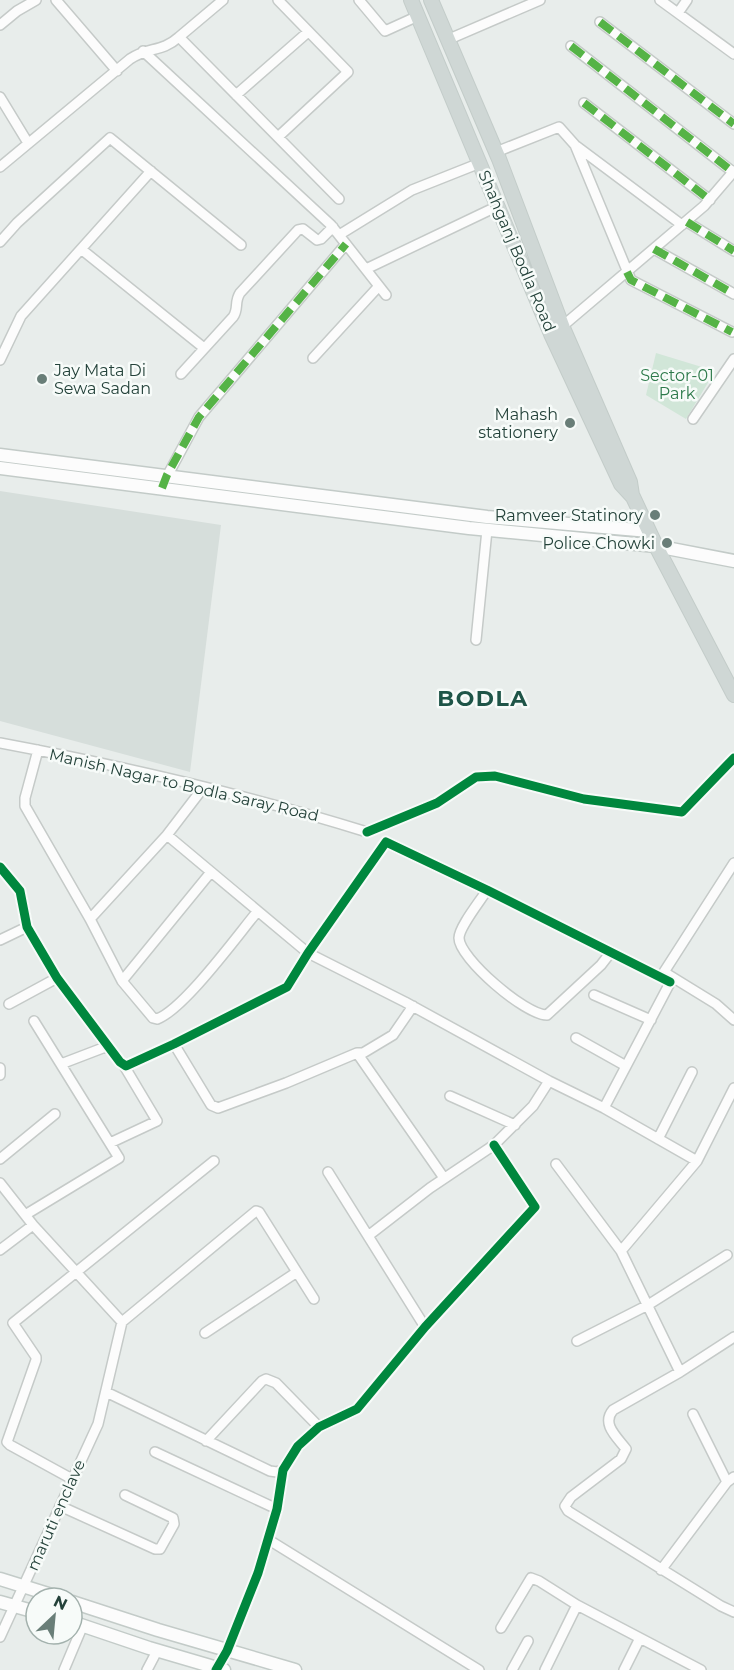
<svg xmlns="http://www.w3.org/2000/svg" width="734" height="1670" font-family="Montserrat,sans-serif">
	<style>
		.built { fill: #d6dedb }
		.green { fill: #d1e6d8 }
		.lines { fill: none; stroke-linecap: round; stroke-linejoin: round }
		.street-casing { stroke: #c5cac8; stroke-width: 12 }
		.secondary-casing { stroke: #c3cbc8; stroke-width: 15 }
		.primary-casing { stroke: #c3ccc9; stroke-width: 16 }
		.street { stroke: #fcfcfc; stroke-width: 9 }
		.secondary { stroke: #fcfcfc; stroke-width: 12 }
		.primary { stroke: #cfd7d5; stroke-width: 14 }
		.quiet { stroke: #55b346; stroke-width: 8; stroke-dasharray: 15 8; stroke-linecap: butt }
		.cycleway-casing { stroke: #f7fbf9; stroke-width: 13 }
		.cycleway { stroke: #00873e; stroke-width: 9 }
		.poi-dot { fill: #697e78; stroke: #f7fbf9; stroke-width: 2 }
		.labels { text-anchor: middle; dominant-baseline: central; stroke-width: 5; stroke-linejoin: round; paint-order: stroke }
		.street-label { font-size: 16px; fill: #24423a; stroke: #f7fbf9 }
		.poi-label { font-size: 16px; fill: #24423a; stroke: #f7fbf9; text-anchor: end }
		.park-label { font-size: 16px; fill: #2d7a4b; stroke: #f7fbf9 }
		.district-label { font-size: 22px; font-weight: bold; letter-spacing: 1.5px; fill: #1f5548; stroke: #f7fbf9 }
	</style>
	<rect width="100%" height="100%" fill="#e8edeb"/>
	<path class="built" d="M0,491L221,525L190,772L0,721Z"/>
	<path class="green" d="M656,353L715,371L686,419L646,395Z"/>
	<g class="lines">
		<g class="street-casing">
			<path id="street" d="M56,0L117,71
				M223,0L179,37L339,199
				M278,0L348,72L278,137
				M359,0L385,31L418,16
				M660,0L734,54
				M678,13L687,0
				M600,22L734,124
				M0,25L17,11L36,0
				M447,40L540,0
				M571,46L733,172
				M143,51L331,225L386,295
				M236,95L308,32
				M0,97L28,143
				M584,103L710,200
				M575,145L631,280L732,332
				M496,152L559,127L575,145L682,225
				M0,167L130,59C149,46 161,53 179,37
				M687,222L734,251
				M339,235L412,190L480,163
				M0,242L17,223L110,138L241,245
				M81,249L204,348
				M654,249L734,294
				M366,269L498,206
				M558,330L704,206L734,171
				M313,358L379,286
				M0,360L21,316L151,171
				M181,374L233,317C239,309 234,302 240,293L298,230L303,229L317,240L321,239L333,227
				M693,419L734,359
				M164,482L199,417L346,244
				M476,640L487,530
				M0,743C123,766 248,795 367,832
				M38,750L25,798V806L90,919L122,981L153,1018L157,1019C184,1009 237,936 257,912
				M167,835L308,953L405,1002L549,1081L604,1108L672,979
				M734,863L664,972L716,1004L734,1020
				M0,867L20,891L27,927L57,978L120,1062L126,1066L174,1044L287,987L308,953L386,842L487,890L670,982
				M487,890C481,900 459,927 459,938C459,958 525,1015 547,1015L601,965L611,952
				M90,919L167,835L203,788
				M0,940L27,927
				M122,981L211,872
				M594,995L651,1020
				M9,1004L57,978
				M576,1038L626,1066
				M174,1044L211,1105L218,1108L286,1083L357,1053H363L393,1035L413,1006
				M357,1053L444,1178
				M61,1064L108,1046
				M0,1068V1075
				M450,1096L515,1125
				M604,1108L697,1161
				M658,1139L692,1072
				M110,1143L157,1121L123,1064
				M0,1159L55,1114
				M556,1164L621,1251L680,1372
				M328,1172L425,1327
				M0,1183L33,1225L122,1322
				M25,1215L119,1158L34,1021
				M368,1236L430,1188L494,1145L533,1106L549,1081
				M0,1250L33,1225
				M621,1251L697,1161L734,1088
				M205,1333L297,1272
				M734,1337L680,1372L613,1410C601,1424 617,1437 626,1449L621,1459L571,1497L565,1506L568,1511L721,1606L734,1612
				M577,1341L648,1305L727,1255
				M106,1392L270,1471L277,1472L283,1470
				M693,1414L727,1482L734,1477
				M206,1441L262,1381L266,1379L276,1383L319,1427
				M155,1452L277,1509
				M72,1479L10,1445L7,1442L36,1360V1357L13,1323L214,1161
				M60,1506L155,1549H160L174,1524L173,1518L125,1495
				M269,1540L479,1670
				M661,1570L727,1482
				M577,1605L701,1670
				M501,1628L531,1578L539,1581L577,1605L545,1670
				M0,1637L98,1424L122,1322L256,1211L259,1212L314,1299
				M64,1670L83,1625
				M147,1670L157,1651
				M216,1670L227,1651L258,1573L277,1509L283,1470L298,1446L319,1427L357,1409L425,1327L535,1207L494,1145
				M512,1670L528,1641
				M624,1670L640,1638"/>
		</g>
		<g class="secondary-casing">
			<path id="secondary" d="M0,455L487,517L649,531
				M0,468L469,528L656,546L734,561
				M0,1579L61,1598
				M0,1602L36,1612
				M72,1602L158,1630L295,1670
				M72,1622L149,1648L224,1670"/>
		</g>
		<g class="primary-casing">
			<path id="primary" d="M411,0L551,334L621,484L633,497L656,546L734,695
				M431,0L499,159L563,328L630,482L632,495"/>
		</g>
		<use href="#street" class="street"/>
		<use href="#secondary" class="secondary"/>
		<use href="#primary" class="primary"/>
		<path class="quiet" d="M600,22L734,124
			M571,46L733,172
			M584,103L710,200
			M687,222L734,251
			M654,249L734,294
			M627,272L631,280L732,332
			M162,488L167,475L199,417L346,244"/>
		<g class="cycleway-casing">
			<path id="cycleway" d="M367,832L437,803L476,777L495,776L584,799L682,812L734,758
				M0,867L20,891L27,927L57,978L120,1062L126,1066L174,1044L287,987L308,953L386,842L487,890L670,982
				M216,1670L227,1651L258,1573L277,1509L283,1470L298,1446L319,1427L357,1409L425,1327L535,1207L494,1145"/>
		</g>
		<use href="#cycleway" class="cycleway"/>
	</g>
	<g class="poi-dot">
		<circle cx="42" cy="379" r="6"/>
		<circle cx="570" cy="423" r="6"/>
		<circle cx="655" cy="515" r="6"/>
		<circle cx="667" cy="543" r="6"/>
	</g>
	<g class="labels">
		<g class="street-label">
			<text transform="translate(517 251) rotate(67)">Shahganj Bodla Road</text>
			<text transform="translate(184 785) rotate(13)">Manish Nagar to Bodla Saray Road</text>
			<text transform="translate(56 1515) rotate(-66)">maruti enclave</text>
		</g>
		<g class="poi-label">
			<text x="54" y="370" text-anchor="start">Jay Mata Di<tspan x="54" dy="18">Sewa Sadan</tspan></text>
			<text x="558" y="414">Mahash<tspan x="558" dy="18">stationery</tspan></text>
			<text x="643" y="515">Ramveer Statinory</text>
			<text x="655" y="543">Police Chowki</text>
		</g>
		<g class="park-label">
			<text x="677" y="375">Sector-01<tspan x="677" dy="18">Park</tspan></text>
		</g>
		<g class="district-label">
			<text x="483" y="698">BODLA</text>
		</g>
	</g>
	<g transform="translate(54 1616) rotate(26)"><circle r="28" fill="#f7fbf9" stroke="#a3b1ad" stroke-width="1.5"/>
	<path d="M0-4.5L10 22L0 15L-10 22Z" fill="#697e78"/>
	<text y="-9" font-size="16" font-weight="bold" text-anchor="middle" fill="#24423a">N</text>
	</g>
</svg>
